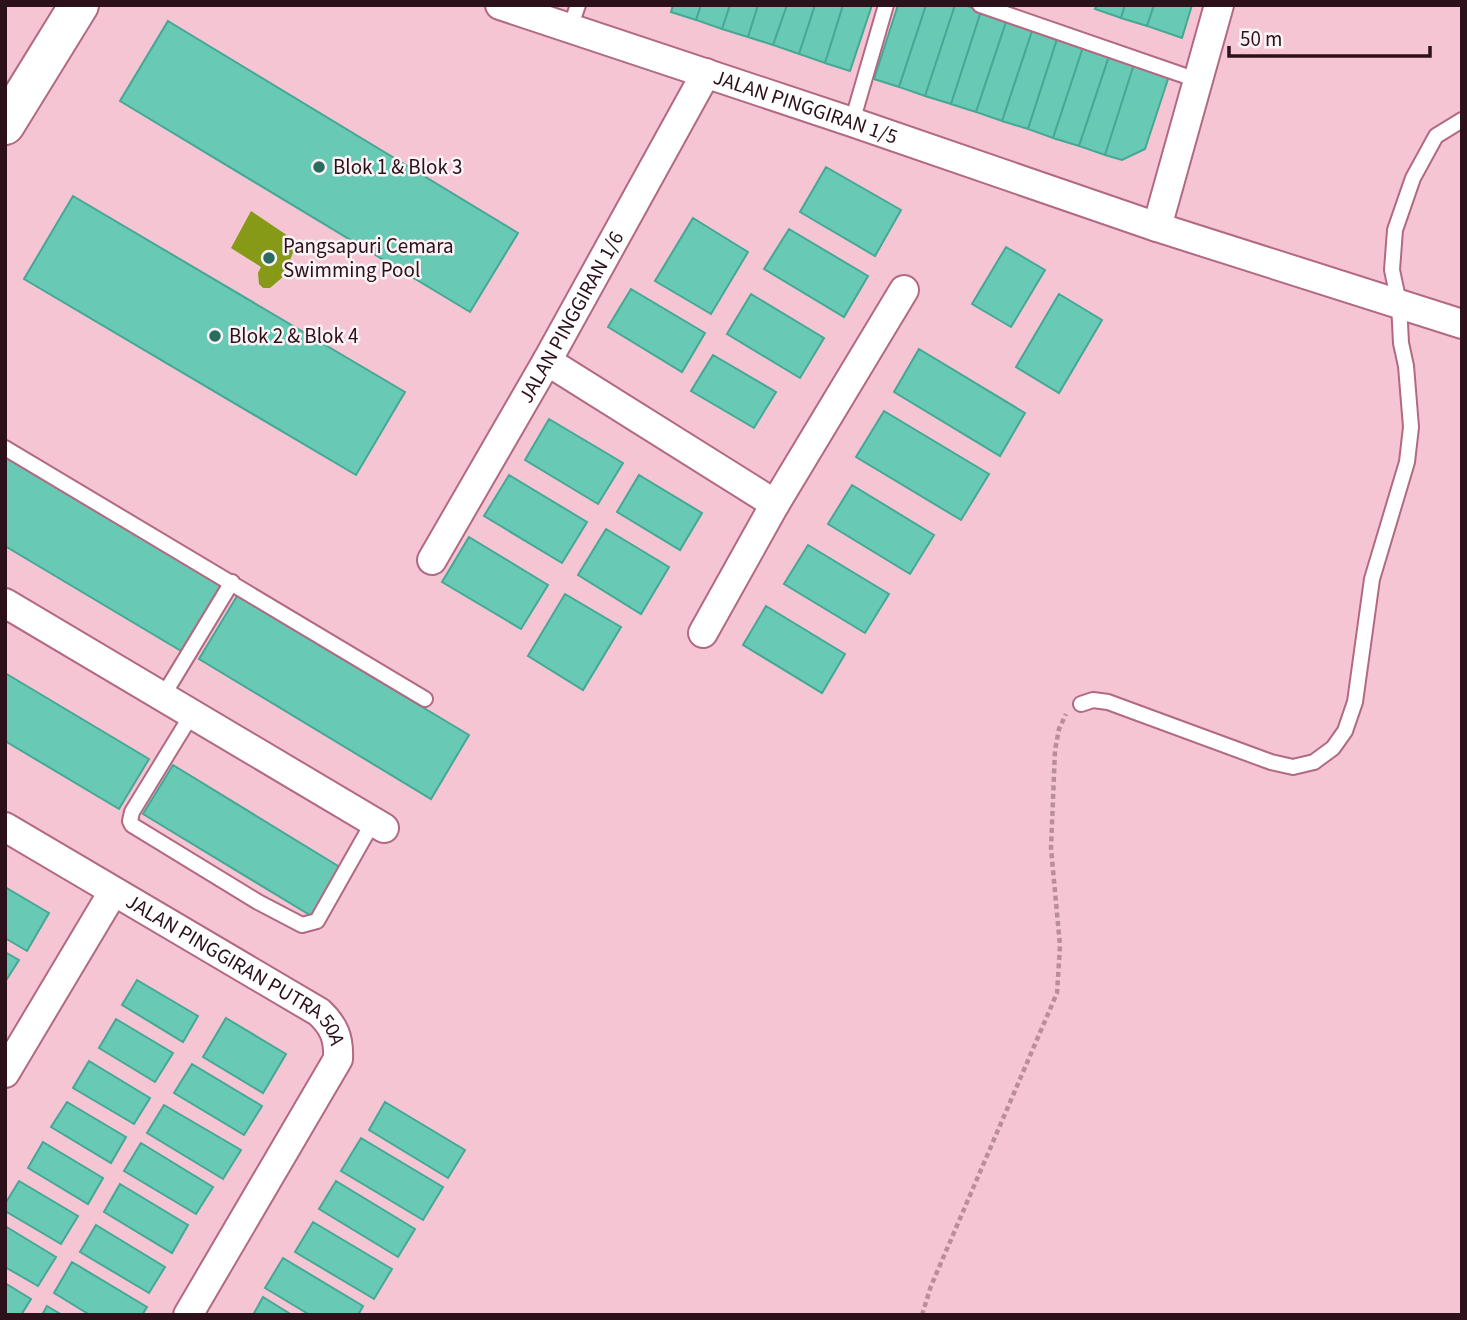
<svg xmlns="http://www.w3.org/2000/svg" width="1467" height="1320" font-family="'Source Sans 3',sans-serif">
	<style>
		.water { fill: #869a18 }
		.building { fill: #68c9b5; stroke: #44a895; stroke-width: 2 }
		.lines { fill: none; stroke-linecap: round; stroke-linejoin: round }
		.lane-casing { stroke: #b26982; stroke-width: 18 }
		.street-casing { stroke: #b26982; stroke-width: 32 }
		.secondary-casing { stroke: #b26982; stroke-width: 42 }
		.path { stroke: #b98e9c; stroke-width: 4.5; stroke-dasharray: 5 3.5; stroke-linecap: butt }
		.lane { stroke: #fff; stroke-width: 14 }
		.street { stroke: #fff; stroke-width: 28 }
		.secondary { stroke: #fff; stroke-width: 38 }
		.poi-dot { fill: #296d61; stroke: #fbf3f5; stroke-width: 2.5 }
		.labels { text-anchor: middle; dominant-baseline: central; stroke-width: 5; stroke-linejoin: round; paint-order: stroke }
		.street-label { font-size: 21px; fill: #2c101a; stroke: #fbf3f5 }
		.poi-label { font-size: 21px; fill: #2c101a; stroke: #fbf3f5; text-anchor: start }
	</style>
	<rect width="100%" height="100%" fill="#f6c5d4"/>
	<path class="water" d="M251,211L297,242L284,276L270,288H263L259,284L258,273L261,267L231,248Z"/>
	<path class="building" d="M673,5H701L696,20L671,12Z
		M701,5H730L722,29L696,20Z
		M730,5H758L748,37L722,29Z
		M758,5H787L773,45L748,37Z
		M787,5H815L799,54L773,45Z
		M815,5H843L825,63L799,54Z
		M843,5H872L850,71L825,63Z
		M898,5H926L899,87L874,79Z
		M926,5H955L925,96L899,87Z
		M955,5H965L981,11L951,104L925,96Z
		M1097,5H1125L1121,18L1095,9Z
		M1125,5H1154L1147,26L1121,18Z
		M1154,5H1192L1182,38L1147,26Z
		M981,11L1007,19L976,112L951,104Z
		M1007,19L1033,28L1002,121L976,112Z
		M168,21L518,233L470,312L120,101Z
		M1033,28L1058,36L1028,129L1002,121Z
		M1058,36L1084,44L1053,138L1028,129Z
		M1084,44L1110,53L1079,146L1053,138Z
		M1110,53L1135,61L1105,155L1079,146Z
		M1135,61L1170,73L1145,149L1122,160L1105,155Z
		M826,167L901,210L875,256L800,212Z
		M73,196L405,392L356,475L24,279Z
		M693,218L748,252L711,314L655,281Z
		M789,229L868,276L844,317L764,269Z
		M1006,247L1045,270L1011,327L972,304Z
		M631,289L705,333L682,372L608,327Z
		M751,294L824,338L800,378L727,334Z
		M1059,294L1102,320L1059,393L1016,367Z
		M919,349L1025,413L1000,456L894,392Z
		M713,355L776,392L754,428L691,391Z
		M884,411L989,474L961,520L856,457Z
		M549,419L623,463L598,504L525,460Z
		M5,457L221,586L181,651L5,546Z
		M509,475L587,522L562,563L484,516Z
		M639,475L702,513L680,550L617,512Z
		M852,485L934,535L910,574L828,524Z
		M606,529L669,567L641,614L578,575Z
		M469,537L548,585L521,629L442,582Z
		M808,545L889,594L865,633L784,584Z
		M565,594L621,627L583,690L528,656Z
		M237,596L469,735L431,799L199,659Z
		M766,606L845,654L822,693L743,645Z
		M5,673L149,759L119,809L5,741Z
		M173,765L343,869L313,917L143,814Z
		M5,887L49,913L27,951L5,938Z
		M5,952L19,960L5,982Z
		M137,980L198,1016L183,1042L122,1005Z
		M226,1018L286,1054L263,1093L203,1057Z
		M116,1019L173,1053L155,1082L99,1048Z
		M89,1061L150,1098L134,1124L73,1088Z
		M192,1064L262,1106L244,1135L174,1093Z
		M67,1102L126,1137L111,1163L51,1127Z
		M385,1102L465,1150L448,1178L369,1130Z
		M164,1105L241,1150L223,1179L147,1133Z
		M361,1138L443,1187L423,1220L341,1171Z
		M43,1142L103,1178L88,1204L28,1168Z
		M141,1143L213,1187L196,1214L124,1171Z
		M19,1181L78,1216L61,1244L5,1211V1204Z
		M336,1181L415,1229L398,1257L319,1209Z
		M120,1184L188,1225L172,1253L104,1212Z
		M313,1222L392,1269L374,1299L295,1252Z
		M96,1225L165,1267L149,1293L80,1252Z
		M5,1226L56,1257L38,1286L5,1267Z
		M283,1258L363,1306L358,1315H310L265,1288Z
		M72,1262L147,1307L142,1315H90L54,1293Z
		M5,1283L31,1299L21,1315H5Z
		M263,1297L292,1315H253Z
		M47,1306L62,1315H42Z"/>
	<g class="lines">
		<g class="lane-casing">
			<path id="lane" d="M980,5L1200,81
				M570,28L578,5
				M852,122L886,5
				M5,448L425,699
				M163,696L232,582
				M1081,704L1093,700L1108,702L1271,762L1293,767L1314,762L1333,748L1345,731L1355,702L1372,579L1407,462L1411,427L1406,366L1401,343L1399,303L1392,270L1395,230L1413,178L1436,136L1462,120
				M192,714L132,812L130,821L132,825L258,902L302,925L317,921L373,822"/>
		</g>
		<g class="street-casing">
			<g id="street">
				<path id="s1" d="M500,5L852,122L1157,227L1219,5"/>
				<path d="M1157,227L1462,324"/>
				<path d="M547,361L775,504"/>
				<path id="s2" d="M432,560L547,361L706,73"/>
				<path d="M5,603L384,828"/>
				<path d="M703,633L775,504L904,290"/>
				<path id="s3" d="M5,827L319,1012C334,1026 339,1038 338,1059L188,1315"/>
				<path d="M5,1073L113,892"/>
			</g>
		</g>
		<g class="secondary-casing">
			<path id="secondary" d="M5,125L79,5"/>
		</g>
		<path class="path" d="M922,1315L931,1286L1057,993L1060,946L1051,848L1055,750L1059,729L1066,714"/>
		<use href="#lane" class="lane"/>
		<use href="#street" class="street"/>
		<use href="#secondary" class="secondary"/>
	</g>
	<g class="poi-dot">
		<circle cx="319" cy="167" r="7"/>
		<circle cx="269" cy="258" r="7"/>
		<circle cx="215" cy="336" r="7"/>
	</g>
	<g class="labels">
		<g class="street-label">
			<text stroke="none"><textPath href="#s1" startOffset="322">JALAN PINGGIRAN 1/5</textPath></text>
			<text stroke="none"><textPath href="#s2" startOffset="280">JALAN PINGGIRAN 1/6</textPath></text>
			<text stroke="none"><textPath href="#s3" startOffset="273">JALAN PINGGIRAN PUTRA 50A</textPath></text>
		</g>
		<g class="poi-label">
			<text x="333" y="167">Blok 1 &amp; Blok 3</text>
			<text x="283" y="246">Pangsapuri Cemara<tspan x="283" dy="24">Swimming Pool</tspan></text>
			<text x="229" y="336">Blok 2 &amp; Blok 4</text>
		</g>
	</g>
	<rect width="1467" height="1320" fill="none" stroke="#2c101a" stroke-width="14"/>
	<path d="M1229 46v10h201v-10" fill="none" stroke="#2c101a" stroke-width="3.5"/>
	<text x="1240" y="46" font-size="21" fill="#2c101a" stroke="#fbf3f5" stroke-width="5" paint-order="stroke">50 m</text>
</svg>
